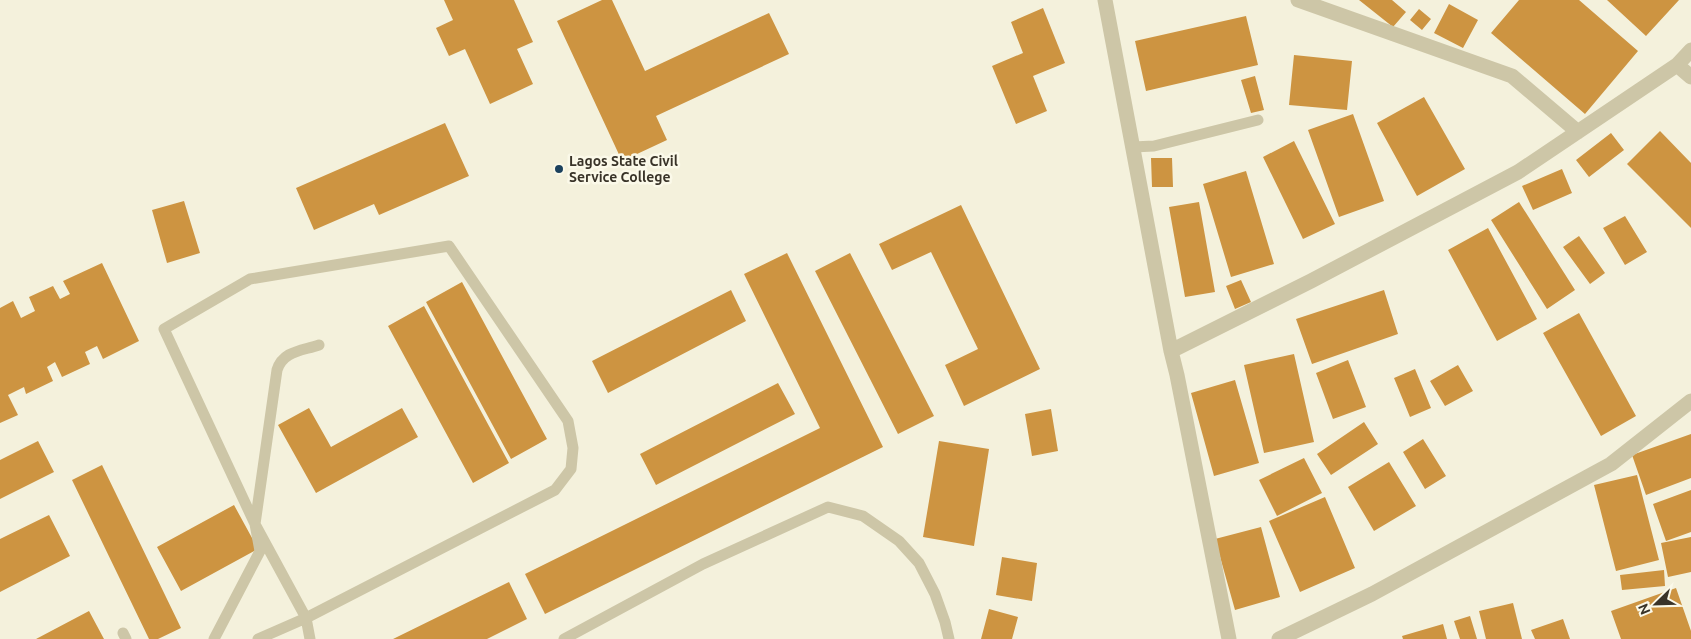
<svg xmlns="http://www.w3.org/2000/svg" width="1691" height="639" font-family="Ubuntu,sans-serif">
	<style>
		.building { fill: #cd9441 }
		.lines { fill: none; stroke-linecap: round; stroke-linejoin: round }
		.lane { stroke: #cdc6a7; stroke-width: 11 }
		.street { stroke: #cdc6a7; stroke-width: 15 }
		.poi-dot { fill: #1b415d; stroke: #fbf9e9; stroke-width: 2 }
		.labels { text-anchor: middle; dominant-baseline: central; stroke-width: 5; stroke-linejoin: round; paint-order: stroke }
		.poi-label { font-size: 14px; font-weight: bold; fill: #393328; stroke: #fbf9e9; text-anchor: start }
	</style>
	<rect width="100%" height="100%" fill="#f4f1dc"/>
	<path class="building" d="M444,0H514L533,42L517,49L533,84L490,104L465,49L449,56L436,28L453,20Z
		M602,0H612L645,71L769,13L789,54L656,116L667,140L622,161L557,21Z
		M1359,0H1392L1406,12L1393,27Z
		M1519,0H1579L1638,51L1585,114L1491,33Z
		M1607,0H1679L1646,36Z
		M1449,4L1478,20L1463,48L1434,33Z
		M1043,8L1065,63L1033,76L1047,111L1016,124L992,66L1023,53L1011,22Z
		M1419,9L1431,19L1422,30L1410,20Z
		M1246,16L1258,65L1146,91L1135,41Z
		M1294,55L1352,61L1347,110L1289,105Z
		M1255,76L1264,110L1251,113L1241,80Z
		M1424,97L1465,169L1417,196L1377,123Z
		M1353,114L1384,201L1339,217L1308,130Z
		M445,123L469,176L379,215L374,204L314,230L296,188Z
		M1660,131L1691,163V228L1627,164Z
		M1611,133L1624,150L1589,177L1576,160Z
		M1294,141L1335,224L1303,239L1263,157Z
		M1151,158H1172L1173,187H1152Z
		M1562,169L1572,193L1533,210L1522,186Z
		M1246,171L1274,264L1231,277L1203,184Z
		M184,201L200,253L167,263L152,210Z
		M1199,202L1215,292L1185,297L1169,207Z
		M1519,202L1575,290L1547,309L1491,220Z
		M961,205L1040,369L964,406L945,365L978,349L931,252L892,270L879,244Z
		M1625,216L1647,252L1625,265L1603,228Z
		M1488,228L1537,319L1497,341L1448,250Z
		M1579,236L1605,273L1590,284L1563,247Z
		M787,253L883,447L545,614L525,574L820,428L744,274Z
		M850,253L934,416L898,434L815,271Z
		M102,263L139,341L103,359L97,346L85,352L90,364L62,377L55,362L47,367L53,381L26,394L24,387L8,395L18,415L0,423V308L13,301L21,318L35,311L29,297L53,286L60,299L70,294L63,281Z
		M1241,280L1251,302L1235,309L1226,286Z
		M462,282L547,439L511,459L426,302Z
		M731,290L746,321L608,393L592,361Z
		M1384,290L1398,334L1312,364L1296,319Z
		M424,306L509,463L473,483L388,326Z
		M1579,313L1636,416L1601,436L1543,333Z
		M1294,354L1314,442L1264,453L1244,365Z
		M1348,360L1366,407L1333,419L1316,373Z
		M1458,365L1473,391L1445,406L1430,381Z
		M1415,369L1431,408L1410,417L1394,378Z
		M1235,380L1259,463L1214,476L1191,393Z
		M778,383L795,414L656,485L640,454Z
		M309,408L331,447L402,408L418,437L316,493L278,425Z
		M1051,409L1058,451L1032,456L1025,414Z
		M1364,422L1378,444L1331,475L1317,454Z
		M1691,434V478L1646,495L1632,455Z
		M1423,439L1446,476L1425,489L1403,452Z
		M38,441L54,472L0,499V460Z
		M939,441L989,449L974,546L923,537Z
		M1304,458L1322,493L1277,516L1259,480Z
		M1389,462L1416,506L1374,531L1348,487Z
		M102,465L181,628L158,639H149L72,480Z
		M1637,475L1659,560L1616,571L1594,485Z
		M1691,490V532L1666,541L1653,504Z
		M1325,497L1355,568L1300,592L1269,521Z
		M234,505L258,549L181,591L157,547Z
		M49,515L70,556L0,592V539Z
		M1261,527L1280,597L1235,610L1215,539Z
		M1691,537V572L1668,577L1661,543Z
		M1002,557L1037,563L1032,601L996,595Z
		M1664,570L1665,586L1622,590L1620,575Z
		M509,582L527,619L487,639H393Z
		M1676,588L1691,631V639H1621L1611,611Z
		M1513,603L1522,639H1486L1479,611Z
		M989,609L1018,617L1012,639H981Z
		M89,611L104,639H36Z
		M1470,616L1477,639H1460L1454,621Z
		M1563,619L1570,639H1535L1531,630Z
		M1443,624L1447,639H1403L1402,636Z"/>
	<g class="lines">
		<path class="lane" d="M1133,147L1154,146L1258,120
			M123,633L126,639
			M214,639L260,551L255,524L277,370C283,351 301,351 319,345
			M258,639L306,618L555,490L571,469L573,448L568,421L449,246L250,279L164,329L255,524L306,618L310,639
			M564,639L703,564L828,507L863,516L899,541L919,563L935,594L945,622L949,639"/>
		<path class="street" d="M1105,0L1171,351L1177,375L1229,639
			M1298,0L1512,76L1578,132
			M1677,65L1691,77
			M1171,351L1311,281L1518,172L1677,65L1691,50
			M1279,639L1372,594L1611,464L1691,401"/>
	</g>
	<circle class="poi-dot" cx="559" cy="169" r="5"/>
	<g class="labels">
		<g class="poi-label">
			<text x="569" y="161">Lagos State Civil<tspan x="569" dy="16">Service College</tspan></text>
		</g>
	</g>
	<g transform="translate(1656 604) rotate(247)" stroke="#fbf9e9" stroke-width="4" paint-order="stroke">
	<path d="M0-4L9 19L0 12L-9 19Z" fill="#393328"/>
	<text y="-8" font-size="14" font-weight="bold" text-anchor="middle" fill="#393328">N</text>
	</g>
</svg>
